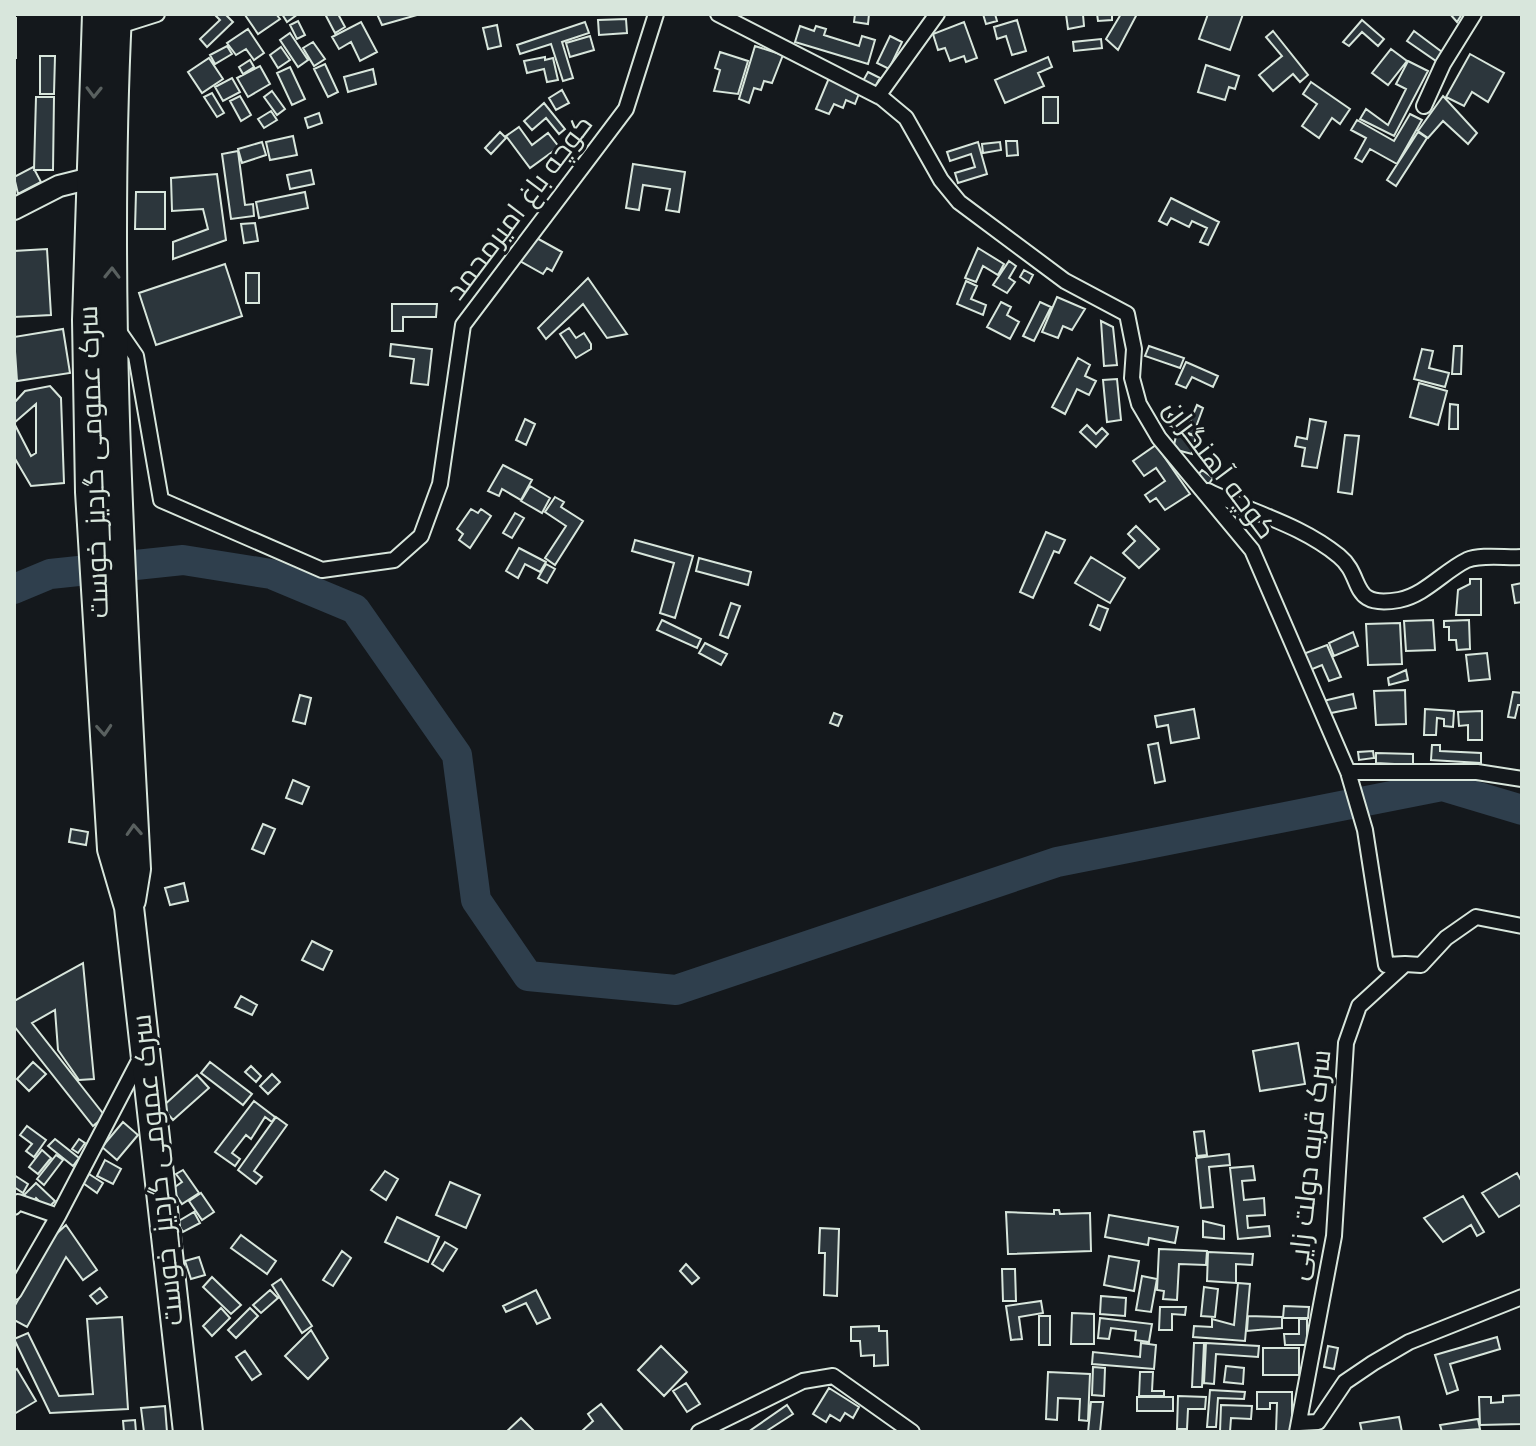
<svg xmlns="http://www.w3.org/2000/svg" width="1536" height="1446" font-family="Arial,Cairo,sans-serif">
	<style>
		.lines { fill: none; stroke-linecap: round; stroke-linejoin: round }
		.river { stroke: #2f3f4d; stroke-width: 30 }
		.building { fill: #2c363c; stroke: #d8e6dc; stroke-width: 2; fill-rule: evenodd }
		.street-casing { stroke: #d8e6dc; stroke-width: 18 }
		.secondary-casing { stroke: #d8e6dc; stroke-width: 24 }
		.highway-casing { stroke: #d8e6dc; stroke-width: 32 }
		.street { stroke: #14181c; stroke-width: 14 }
		.secondary { stroke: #14181c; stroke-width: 20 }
		.highway { stroke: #14181c; stroke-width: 28 }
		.oneway { stroke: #59605f }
		.labels { text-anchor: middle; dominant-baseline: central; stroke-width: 6; stroke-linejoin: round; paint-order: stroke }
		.street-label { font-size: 28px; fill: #d8e6dc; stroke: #14181c }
	</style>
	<rect width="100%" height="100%" fill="#14181c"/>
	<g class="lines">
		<path class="river" d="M14,589L50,574L183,560L271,574L355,609L457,755L476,900L528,976L676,990L1057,862L1442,786L1522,810"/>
	</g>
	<path class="building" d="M214,14H225L233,22L207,47L200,39L220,20Z
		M276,14L280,19L258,34L245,15Z
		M282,14H298L287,22Z
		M325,14H338L345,27L335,33Z
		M377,14H417V15L382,25Z
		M855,14H869L868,24L854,22Z
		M983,14H995L997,21L986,24Z
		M1066,14L1083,15L1084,26L1068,29Z
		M1097,14H1112V20L1098,21Z
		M1121,14H1137L1118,50L1106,39Z
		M1208,14H1243L1230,50L1199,39Z
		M1450,14H1462L1457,22Z
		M14,18H16V58H14Z
		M626,19L627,33L599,35L598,20Z
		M1017,20L1026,51L1012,55L1006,36L997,39L994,27Z
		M1362,20L1384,39L1378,46L1362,32L1349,46L1343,42Z
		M298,21L305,35L297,39L290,25Z
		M361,22L377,52L360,61L351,42L339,49L332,37Z
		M585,22L589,33L562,42L573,78L563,81L551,44L520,54L517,45Z
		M964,22L977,58L966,62L964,56L950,61L945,48L938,50L933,34Z
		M497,25L501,46L488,49L483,28Z
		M800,26L814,31L816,26L826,29L824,35L859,46L862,36L875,40L868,64L795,42Z
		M248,29L264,53L254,60L246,49L236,55L227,43Z
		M1273,31L1308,75L1300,82L1293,74L1273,91L1259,75L1282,56L1266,37Z
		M1414,31L1442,52L1436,61L1407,41Z
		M290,33L308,60L298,67L280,40Z
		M590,36L594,50L570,57L566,43Z
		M890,36L902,42L889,69L877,63Z
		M1101,39L1102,48L1074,51L1073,42Z
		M313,42L325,59L314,66L303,48Z
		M227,46L232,54L215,64L210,55Z
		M755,46L783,55L772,83L764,81L761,90L754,88L749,103L739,99Z
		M281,47L290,60L278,68L270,55Z
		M1391,49L1407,61L1388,85L1372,73Z
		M720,52L748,61L738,94L714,91L720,70L715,68Z
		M1470,54L1504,73L1488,102L1472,92L1464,106L1446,97Z
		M40,56H55L54,94H40Z
		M545,57V60L553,58L558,80L547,82L544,69L527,73L524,61Z
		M1048,57L1052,67L1038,73L1044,86L1005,103L995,80Z
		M209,58L223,79L202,93L188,72Z
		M250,60L254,67L243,74L239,67Z
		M1408,61L1428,71L1394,136L1360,119L1366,109L1388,125L1406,89L1396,84Z
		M325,64L338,92L328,97L314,69Z
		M1206,65L1239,76L1235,89L1229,87L1225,100L1198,92Z
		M260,66L270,84L248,97L237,78Z
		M290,67L305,99L292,105L277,73Z
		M373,69L376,84L348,92L344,77Z
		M868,72L880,78L875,87L863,81Z
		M232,78L240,92L223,101L215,87Z
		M829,78L860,91L855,104L846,100L843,108L834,104L829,114L816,109Z
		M1311,82L1350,109L1340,124L1332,118L1319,138L1302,126L1317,104L1303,94Z
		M562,90L569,103L556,110L549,98Z
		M272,91L285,109L277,115L264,97Z
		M212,93L224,113L217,117L204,97Z
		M240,96L251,115L241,121L230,101Z
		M1443,96L1477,133L1468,144L1443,121L1428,138L1418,131Z
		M36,97H54L53,170H34Z
		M1043,97H1058V123H1043Z
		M544,103L565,129L559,134L546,118L532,130L524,121Z
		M271,111L277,120L264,128L258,119Z
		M319,113L322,123L308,128L305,118Z
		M1410,114L1422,120L1397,164L1370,149L1362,162L1355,158L1366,138L1351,130L1357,120L1394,141Z
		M519,127L532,145L548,133L559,147L530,168L506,136Z
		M500,132L506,138L491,154L485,148Z
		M1418,132L1427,138L1396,186L1387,180Z
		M293,136L297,155L270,160L266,142Z
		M1006,141H1017L1018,155L1007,156Z
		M262,142L266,155L242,163L238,149Z
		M978,142L987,174L958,183L955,173L975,167L971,154L950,161L947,152Z
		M1000,142L1001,150L983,153L982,144Z
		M238,151L245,205L253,204L254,216L231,219L222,154Z
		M633,164L685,172L679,212L666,210L670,189L643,185L639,210L626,208Z
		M33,167L41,182L18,194L14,177Z
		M311,170L314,184L290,189L287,175Z
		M217,174L226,240L173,259V242L208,229L203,209L172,211L171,178Z
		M136,192H165V229H135Z
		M305,192L308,208L259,218L256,202Z
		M1171,198L1219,222L1208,245L1200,242L1207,228L1192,221L1189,227L1171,218L1167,225L1159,221Z
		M255,223L258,241L244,243L241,224Z
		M533,236L562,252L552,271L547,268L543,274L520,261Z
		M978,248L1004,264L998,275L983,266L976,282L965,278Z
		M47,249L51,315L14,317V251Z
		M1009,261L1016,266L1009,278L1015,282L1007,293L993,285Z
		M225,264L242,316L156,345L139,293Z
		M1024,270L1033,275L1029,283L1020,277Z
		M246,273H259V303H246Z
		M588,278L627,334L607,338L583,304L546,339L538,328Z
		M966,281L977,286L971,299L986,305L983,315L957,304Z
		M1057,297L1085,309L1072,330L1063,326L1058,338L1042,332Z
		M1001,302L1011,307L1007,315L1019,322L1010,339L987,327Z
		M1040,302L1051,307L1034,341L1023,336Z
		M392,304H437L436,317H403V331H392Z
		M1101,321L1113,327L1117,365L1104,366Z
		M569,328L576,338L584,333L591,344V349L576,358L560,334Z
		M63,329L70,373L17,381L14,337Z
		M391,344L432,349L428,385L411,383L414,359L390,356Z
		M1149,346L1184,358L1180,368L1145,356Z
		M1454,346H1462L1461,374H1452Z
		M1422,349L1433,351L1429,368L1449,373L1445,387L1414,379Z
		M1078,358L1090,365L1085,376L1096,381L1089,395L1077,389L1065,414L1052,407Z
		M1186,362L1218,376L1213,387L1192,377L1186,388L1176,384Z
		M1117,379L1121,420L1107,422L1103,380Z
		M1419,383L1447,391L1438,425L1410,417Z
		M50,386L61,398L64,483L31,486L14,457V403L25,391ZM36,404V453L31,456L14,423Z
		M1450,404L1458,405V429H1449Z
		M1197,405L1203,408L1193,435L1166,424L1170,414L1190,422Z
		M525,419L535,424L526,445L516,440Z
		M1310,419L1326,422L1317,468L1302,466L1305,448L1295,446L1297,437L1307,439Z
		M1087,425L1096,434L1102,428L1108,434L1096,447L1080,432Z
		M1177,432L1196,436L1192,454L1173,449Z
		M1345,435L1359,436L1352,494L1338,492Z
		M1156,445L1190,494L1165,510L1156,498L1150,502L1145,495L1165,481L1156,468L1144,476L1133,461Z
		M503,465L532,480L521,500L502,489L499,496L488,491Z
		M1202,470L1213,478L1208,485L1197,476Z
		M530,486L550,498L542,513L521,501Z
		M555,497L564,502L561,507L583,521L555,565L545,558L566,526L545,512Z
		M471,509L478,513L481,509L491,516L470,548L459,540L463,534L457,529Z
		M515,513L524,518L512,538L503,533Z
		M1136,526L1159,549L1139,568L1123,553L1135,541L1128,534Z
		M1046,532L1065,540L1059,553L1054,551L1033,598L1020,592Z
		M635,540L693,556L675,618L660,613L674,563L632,551Z
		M519,548L546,562L540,572L525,564L518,578L506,571Z
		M1091,557L1125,578L1110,603L1075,583Z
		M699,558L751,572L748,585L696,571Z
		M546,564L555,569L547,583L538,578Z
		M1470,579H1481V615H1456L1458,590L1470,584Z
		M1522,583V602L1515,603L1512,585Z
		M731,603L740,606L728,638L720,635Z
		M1098,605L1108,609L1100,630L1090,625Z
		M662,620L701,639L697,648L657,630Z
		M1433,620L1435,650L1406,651L1404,621Z
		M1469,620L1470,649L1457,650L1456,640H1449V627H1444V621Z
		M1400,623L1402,664L1368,665L1366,624Z
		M1353,632L1358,646L1334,656L1329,643Z
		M705,643L727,654L721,665L699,653Z
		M1327,645L1341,677L1329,681L1322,665L1310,670L1303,654Z
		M1487,653L1490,679L1469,681L1466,655Z
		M1406,670L1408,680L1389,685L1388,678Z
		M1405,690L1406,724L1376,725L1374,691Z
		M1513,692L1522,693V705H1518L1515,718L1508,717Z
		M1353,694L1356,708L1326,714L1323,701Z
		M300,695L311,698L305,724L293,721Z
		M1194,709L1199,738L1171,743L1168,725L1157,727L1155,716Z
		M1425,709L1454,711L1453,727L1444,726V719L1437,718L1436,735H1424Z
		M1482,711V740H1468V725L1459,726L1458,712Z
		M834,713L842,716L838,726L830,723Z
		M1158,743L1165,781L1155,783L1148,745Z
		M1432,745H1440V751L1481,753V763L1431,760Z
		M1373,751L1374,758L1359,760L1358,752Z
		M1376,753L1413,754V765L1376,763Z
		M293,780L309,787L302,804L286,798Z
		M263,824L275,829L264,854L252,849Z
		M71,829L88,832L86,845L69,842Z
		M184,883L188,901L170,905L165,888Z
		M312,941L332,951L323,970L302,960Z
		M83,963L94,1079L79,1080L58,1050L55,1010L32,1023L105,1116L93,1126L14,1026V1001Z
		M241,996L257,1005L252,1015L235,1007Z
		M1298,1043L1305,1084L1260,1091L1253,1051Z
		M33,1062L46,1074L29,1091L17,1079Z
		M210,1062L252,1094L243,1105L201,1073Z
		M251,1066L261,1076L256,1082L245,1072Z
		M272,1074L280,1082L268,1094L260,1086Z
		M197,1075L209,1088L173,1120L162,1107Z
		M254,1101L275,1117L272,1122L265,1117L251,1139L246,1135L232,1153L240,1159L235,1166L215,1152Z
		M276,1117L287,1125L254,1171L262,1177L256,1184L238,1170Z
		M123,1122L138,1135L117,1160L102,1147Z
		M27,1126L46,1140L34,1157L26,1151L32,1144L20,1135Z
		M1204,1131L1207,1155L1197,1156L1194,1132Z
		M55,1139L79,1158L73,1166L48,1146Z
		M79,1139L85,1143L78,1153L72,1149Z
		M42,1150L51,1158L38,1174L29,1167Z
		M1229,1154L1230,1165L1209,1167L1213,1207L1201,1208L1196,1158Z
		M56,1155L63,1160L44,1185L37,1179Z
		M105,1160L121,1169L113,1184L97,1176Z
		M1253,1166L1255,1180L1242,1181L1244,1200L1264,1198L1265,1215L1247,1216L1248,1228L1269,1226L1270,1236L1238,1239L1230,1168Z
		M183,1170L199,1193L182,1204L172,1189L182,1182L176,1174Z
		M385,1171L398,1179L386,1200L371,1190Z
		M1517,1173L1522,1182V1204L1499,1217L1482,1193Z
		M89,1174L103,1183L97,1193L83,1183Z
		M14,1175L28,1184L23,1193L14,1187Z
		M450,1182L480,1195L466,1228L436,1215Z
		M36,1183L55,1201L47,1209L36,1198L32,1203L24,1195Z
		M201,1193L214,1212L202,1220L189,1201Z
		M1463,1196L1484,1232L1477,1236L1471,1225L1443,1242L1424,1218Z
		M1054,1210H1059L1060,1214L1090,1213L1091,1251L1008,1254L1006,1212L1054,1214Z
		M194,1212L200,1223L183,1232L177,1222Z
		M1109,1215L1178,1227L1175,1243L1149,1238L1148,1245L1105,1237Z
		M397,1217L439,1237L428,1262L385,1242Z
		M1203,1221L1224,1226V1239L1203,1237Z
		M66,1225L97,1270L83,1280L66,1257L27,1327L14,1320V1307L54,1236Z
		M820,1228L839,1229L837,1296L824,1295L825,1253H819Z
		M241,1235L276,1261L267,1274L231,1248Z
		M445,1242L457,1249L443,1271L432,1264Z
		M1159,1249L1207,1251L1206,1265L1179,1264L1177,1300L1163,1299L1164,1291L1157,1290Z
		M342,1251L351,1258L333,1286L323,1280Z
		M1208,1252L1253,1254L1252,1265L1236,1264V1283L1207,1281Z
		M1109,1256L1139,1261L1134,1291L1104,1285Z
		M199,1257L205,1275L191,1279L185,1261Z
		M686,1264L699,1278L692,1284L680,1271Z
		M1002,1269H1015L1016,1301H1003Z
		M1142,1276L1157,1279L1151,1312L1136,1310Z
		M212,1277L241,1305L231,1314L203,1287Z
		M281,1279L312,1326L302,1333L272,1285Z
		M1238,1283L1250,1284L1245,1341L1193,1337L1194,1326L1212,1327V1319L1234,1325Z
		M1204,1287L1218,1289L1215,1317L1201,1316Z
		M100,1288L107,1297L97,1304L90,1296Z
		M270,1290L278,1298L261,1313L253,1305Z
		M536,1290L550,1318L537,1324L526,1303L506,1312L503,1306Z
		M1101,1296L1126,1298L1125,1316L1100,1314Z
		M1041,1301L1043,1313L1019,1317L1022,1339L1011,1340L1006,1306Z
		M1284,1306L1309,1307L1308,1318H1283Z
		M1160,1307H1186L1185,1315L1172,1314V1330H1159Z
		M221,1308L230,1318L212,1336L203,1326Z
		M250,1308L258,1316L236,1338L228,1330Z
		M1072,1313L1094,1314V1344H1071Z
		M1039,1316H1050V1345H1039Z
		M1248,1316L1282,1317V1328L1247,1331Z
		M122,1317L128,1409L50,1413L14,1339L28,1333L59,1396L93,1394L87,1319Z
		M1100,1318L1152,1324L1149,1342L1135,1340L1136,1331L1111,1328L1109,1339L1098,1338Z
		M1299,1319H1307V1345H1285L1284,1334H1299Z
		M879,1326V1331H887L888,1365L874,1366V1355L861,1356L860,1341H851V1327Z
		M311,1330L328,1358L308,1379L285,1356Z
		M1497,1337L1500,1349L1450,1364L1458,1390L1447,1394L1435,1355Z
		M1141,1343L1156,1345L1154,1369L1092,1364L1093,1352L1140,1357Z
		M1194,1343H1204L1202,1387H1192Z
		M1206,1343L1259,1346L1258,1357L1216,1354L1214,1384L1204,1383Z
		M661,1346L687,1372L664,1396L638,1370Z
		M1328,1346L1338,1348L1334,1369L1324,1367Z
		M1263,1348H1299V1375H1263Z
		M245,1351L261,1374L252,1380L236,1357Z
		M1226,1366L1244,1368L1243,1384L1224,1382Z
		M1093,1367L1105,1368L1104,1396L1092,1395Z
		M17,1369L36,1401L14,1414V1371Z
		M1048,1372L1090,1374L1088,1421L1079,1420L1080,1399L1058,1398L1057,1420L1046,1419Z
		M1140,1372H1153L1152,1391H1164V1396H1139Z
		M686,1383L700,1404L687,1412L673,1391Z
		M829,1388L859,1407L853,1418L845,1413L840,1421L830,1415L826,1422L813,1414Z
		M1210,1390L1245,1392L1244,1399L1218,1398L1216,1427H1207Z
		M1257,1392H1292V1432H1276L1277,1403H1270V1409H1257Z
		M1522,1395V1424L1480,1425L1479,1397H1491V1403L1503,1402V1396Z
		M1178,1396L1206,1397L1205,1409H1188L1187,1429H1177Z
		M1137,1397H1173V1411H1137Z
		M1091,1402H1103L1100,1432H1088Z
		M601,1404L624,1432H623L582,1431L593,1421L588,1414Z
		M787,1405L793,1414L765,1432H748Z
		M1221,1405L1252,1406L1251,1419L1231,1418L1230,1432H1220Z
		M165,1406L167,1432H144L141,1408Z
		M1399,1417L1402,1432H1362L1360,1423Z
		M521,1418L535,1432H506Z
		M1478,1419L1480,1429L1442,1432L1440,1425Z
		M135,1420L136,1432H124L123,1421Z"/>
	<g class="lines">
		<g class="street-casing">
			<path id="street" d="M718,14L882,98L906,118L941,180L959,202L1065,281L1127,314L1134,349L1132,378L1139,404L1159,438L1252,550L1348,772L1365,830L1386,965L1405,964
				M116,27L157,14
				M878,96L937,14
				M1424,106L1443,64L1474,14
				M118,330L136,356L161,500L322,570L394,560L421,536L440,484L463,325L626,109L656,14
				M1208,491C1252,513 1300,524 1339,556C1365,577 1348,609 1399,600C1425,595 1444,571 1467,560C1481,554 1506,558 1522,557
				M1348,772H1477L1522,779
				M14,1207L18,1202L58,1216
				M14,1292L58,1216L142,1055
				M1299,1423L1318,1422L1345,1382L1373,1363L1409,1342L1522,1297
				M699,1432L803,1381L833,1376L912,1432
				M1297,1432L1334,1236L1346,1043L1359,1006L1405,964L1421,965L1446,938L1476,917L1522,926"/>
		</g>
		<g class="secondary-casing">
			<path id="secondary" d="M14,209L59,186L103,175"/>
		</g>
		<g class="highway-casing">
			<path id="highway" d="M97,14L87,320L90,492L112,849L129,907L188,1432
				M117,14C103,299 121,584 136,869L131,900"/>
		</g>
		<use href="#street" class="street"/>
		<use href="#secondary" class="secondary"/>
		<use href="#highway" class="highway"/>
	</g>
	<defs><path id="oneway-chevron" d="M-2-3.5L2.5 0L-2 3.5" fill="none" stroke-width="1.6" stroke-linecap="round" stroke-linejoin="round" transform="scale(2)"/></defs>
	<g class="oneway">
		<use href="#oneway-chevron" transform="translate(94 92) rotate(91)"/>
		<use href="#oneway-chevron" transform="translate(112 273) rotate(-89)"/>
		<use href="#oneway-chevron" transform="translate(104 730) rotate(86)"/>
		<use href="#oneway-chevron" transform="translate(134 830) rotate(-93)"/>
	</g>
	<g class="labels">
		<g class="street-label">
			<text transform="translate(519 207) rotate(-53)">کوچه باغ امیرمحمد</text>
			<text transform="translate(93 462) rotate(-92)">سرک عمومی گردیز_خوست</text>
			<text transform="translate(1220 469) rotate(53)">کوچه آهنگران</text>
			<text transform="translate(1309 1165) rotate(-84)">سرک قریه دولت زایی</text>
			<text transform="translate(157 1170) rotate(-96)">سرک عمومی گردیز_خوست</text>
		</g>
	</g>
	<rect width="1536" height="1446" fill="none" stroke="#d8e6dc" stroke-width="32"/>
</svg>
